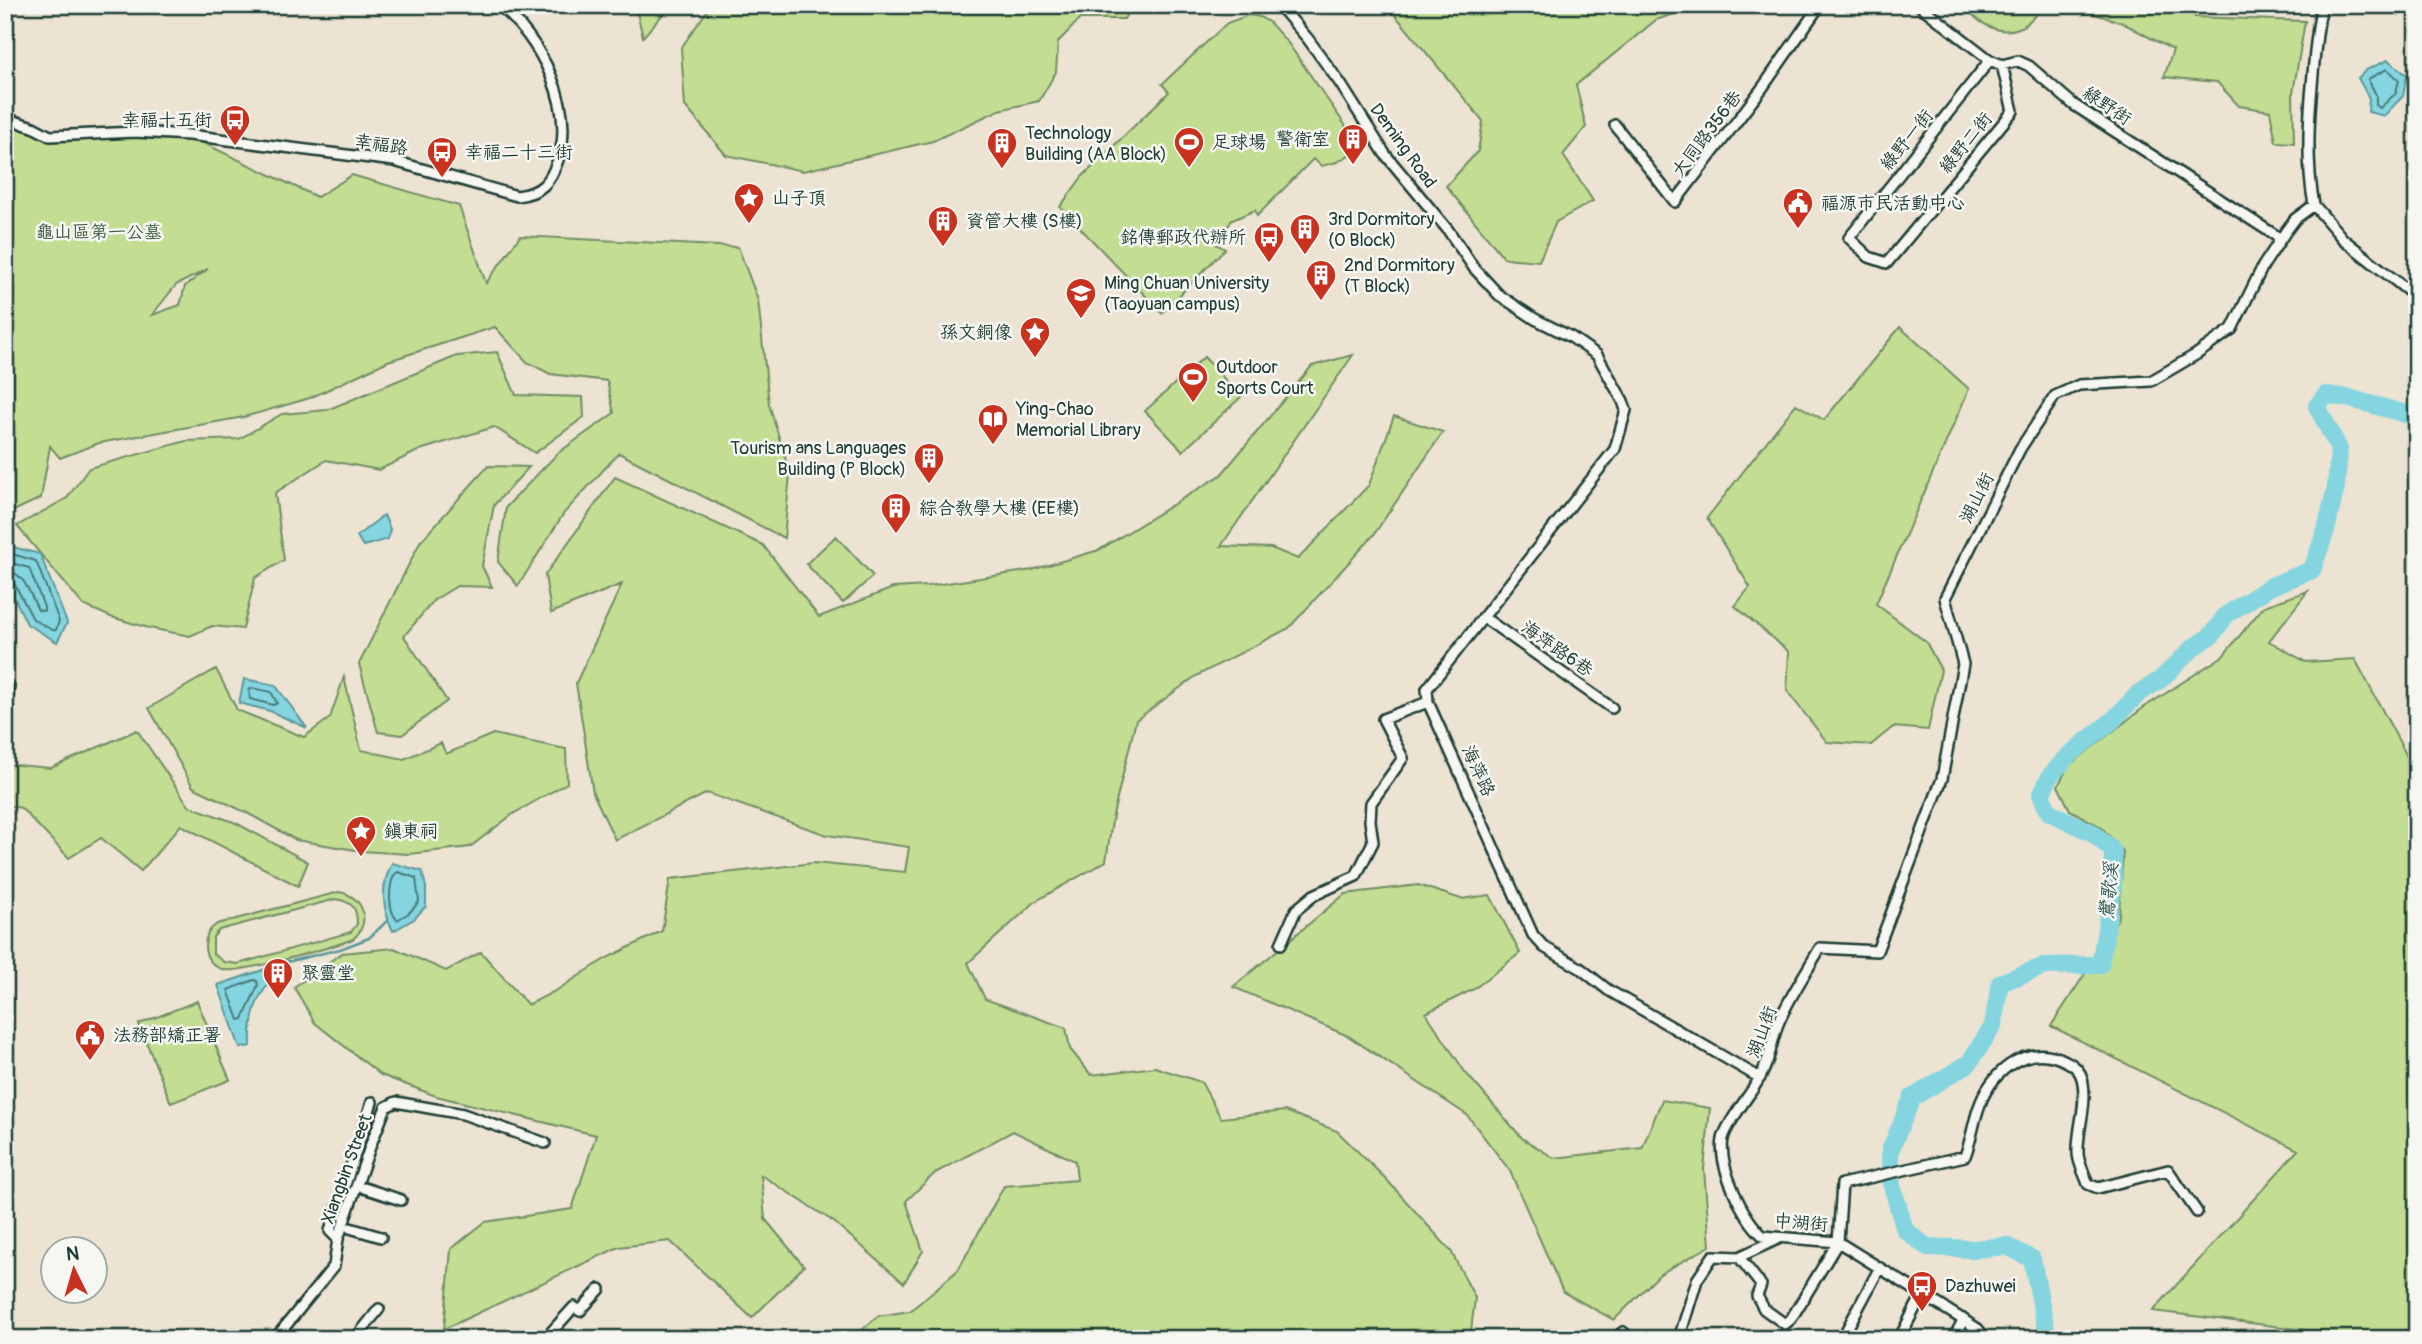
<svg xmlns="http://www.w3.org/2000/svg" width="2422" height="1344" font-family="Pangolin,'LXGW WenKai TC',sans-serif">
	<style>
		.green { fill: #c3dd93; stroke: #718d64; stroke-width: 2; fill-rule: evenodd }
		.water { fill: #85d5e0; stroke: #5c989b; stroke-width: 2 }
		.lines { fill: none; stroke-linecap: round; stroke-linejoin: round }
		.shore { stroke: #487a79; stroke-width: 2 }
		.stream { stroke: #5c989b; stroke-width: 2.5 }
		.river { stroke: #85d5e0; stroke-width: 18 }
		.street-casing { stroke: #1f3d34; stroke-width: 14 }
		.street { stroke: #f6f6f2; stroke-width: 9 }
		.labels { text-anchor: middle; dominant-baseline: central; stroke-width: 5; stroke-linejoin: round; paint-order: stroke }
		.street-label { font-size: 18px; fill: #1f3d34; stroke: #f6f6f2 }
		.poi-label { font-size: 18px; fill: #1f3d34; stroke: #f6f6f2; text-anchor: start }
		.park-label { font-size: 18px; fill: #405d47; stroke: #f6f6f2 }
		.water-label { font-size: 19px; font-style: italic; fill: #335b56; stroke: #f6f6f2 }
	</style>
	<rect width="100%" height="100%" fill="#ece3d2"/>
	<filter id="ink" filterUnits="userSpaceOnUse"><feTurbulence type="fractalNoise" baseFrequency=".0143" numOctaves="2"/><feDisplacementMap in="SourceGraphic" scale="14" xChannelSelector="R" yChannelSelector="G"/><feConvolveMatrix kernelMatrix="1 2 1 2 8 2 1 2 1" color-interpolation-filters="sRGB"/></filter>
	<g filter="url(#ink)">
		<path class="green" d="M635,5H671L643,37Z
			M711,5H1132L1124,19H1080L1058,42L1056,72L1039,101L999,110L933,141L803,171L726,155L685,106L681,48Z
			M1401,5H1701L1656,20L1576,85L1586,127L1563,155L1593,201L1556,222L1539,261L1504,258L1446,186L1478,151L1483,121L1395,15Z
			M1966,5H2045C2038,12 2028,25 2019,28C1999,36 1975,23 1966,5Z
			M2065,5H2188L2195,17L2305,21L2293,93L2294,143L2276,142L2270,111L2239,106L2217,82L2164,77L2173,50L2121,22Z
			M1249,15L1260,17L1270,23L1288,43L1361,148L1337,162L1322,166L1313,159L1257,216L1255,210L1232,220L1216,244L1225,249L1162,313L1060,207L1082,177L1169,92L1162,84L1227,23Z
			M5,122L32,130L49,140L136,136L197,140L317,197L352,175L459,206L486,283L520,236L738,247L758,300L769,404L790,474L784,538L619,453L564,513L518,586L498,562L506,507L558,453L614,413L607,381L550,374L527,362L495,327L388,361L310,398L244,417L99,443L60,458L50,446L41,498L7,514L5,512ZM208,269L185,286L180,305L152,315L176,285Z
			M1900,327L1969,389L1876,604L1926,642L1941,670L1928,730L1893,727L1871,745L1827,742L1787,691L1789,652L1735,606L1750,587L1707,518L1796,404L1824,420Z
			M497,352L516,395L583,397L584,417L535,453L494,427L420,450L379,470L326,460L275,493L284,560L255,578L243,629L212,626L190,636L149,628L111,617L83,605L17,526L67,498L89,468L186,441L239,439L282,414L327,410L457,356Z
			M1353,355L1221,546L1271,548L1298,559L1369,485L1394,416L1443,432L1373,536L1289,628L1196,676L1136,720L1113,815L1106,861L1036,901L968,963L985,999L1066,1028L1070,1049L1091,1075L1155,1067L1201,1082L1221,1118L1285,1111L1337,1131L1386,1179L1451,1251L1475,1298L1470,1339H852L878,1316L910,1311L958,1270L1004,1186L1077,1180L1075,1161L1013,1131L935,1173L906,1201L923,1251L904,1283L834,1222L761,1175L765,1219L804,1266L752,1318L670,1241L619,1247L444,1329L451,1249L485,1222L572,1209L596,1135L436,1096L381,1075L315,1023L294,987L342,953L394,948L446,971L481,952L528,1005L557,990L605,959L662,931L670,879L814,863L905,872L909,847L827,835L707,793L615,840L593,793L576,683L622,584L551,613L545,575L615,477L763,545L819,617L893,588L928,586L1032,570L1099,550L1221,475L1312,366Z
			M1204,357L1241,397L1183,451L1145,411Z
			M488,466L529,467L494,505L482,566L492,587L457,586L434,600L404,636L447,701L402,735L378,732L359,664L420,542Z
			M836,536L873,576L843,603L806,564Z
			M2308,591L2269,641L2306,662L2355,659L2417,775V1339H2378L2153,1311L2298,1150L2051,1026L2105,943L2119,916L2123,851L2101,827L2070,810L2058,786L2068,766L2143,708L2223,656L2264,606Z
			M216,669L237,710L304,737L330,718L344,677L361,750L404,759L441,743L446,754L493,734L566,749L567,783L513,814L470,847L409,854L361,851L296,840L249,814L193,787L149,708Z
			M137,730L189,806L236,823L308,862L298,886L181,825L141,871L101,838L69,858L21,808L5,805V764L51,768Z
			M1418,885L1461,899L1490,895L1520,953L1474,989L1426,1013L1465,1072L1522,1138L1554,1158L1642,1148L1662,1100L1710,1108L1704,1169L1710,1246L1660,1274L1614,1320L1563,1292L1510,1171L1467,1115L1348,1036L1233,987L1345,894Z
			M339,892C364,896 372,923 353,939C333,947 242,973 225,970C214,968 205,958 205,947C205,937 209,929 217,924ZM336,899C353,902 357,908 357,924L351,932L238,964L224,962L213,954V937L219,930Z
			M197,1001L230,1080L171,1103L139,1024Z"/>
		<path class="water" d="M2388,60L2407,75L2403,96L2384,116L2368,112L2369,98L2358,78L2366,70Z
			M384,515L390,529L388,539L363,546L357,536Z
			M5,545L40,554L67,623L57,642L27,624L9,587L5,585Z
			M244,679L275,685L307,728L270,711L239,703Z
			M392,863L422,871L426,887V906L414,919L393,931C382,908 380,887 392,863Z
			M287,962C261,991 249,1005 251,1046L240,1048L218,985Z"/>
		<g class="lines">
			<path class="shore" d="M2387,69L2399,80L2396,93L2380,108L2376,105V95L2368,79Z
				M5,552L36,561L59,621L56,630H52L33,619L14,583L5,579
				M5,561L29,568L44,607V611L38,610C30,595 25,572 5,570
				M252,688L271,692L277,703L273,705L250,699L249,690Z
				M398,872L416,878L419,902L409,913L397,920C388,910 388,886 395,874Z
				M254,980L257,981L258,985L243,1019L239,1020L228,990Z"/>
			<path class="stream" d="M287,962L340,949L369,938L388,920"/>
			<path class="river" d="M2048,1339L2032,1259L2007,1246L1974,1249L1927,1247L1905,1230L1891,1182L1890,1151L1912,1098L1969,1063L1993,1026L2000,983L2045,966L2100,965L2113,888V851L2093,833L2049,812L2041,795L2050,776L2069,755L2112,721L2138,694L2160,680L2194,647L2212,635L2226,615L2271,586L2312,570L2326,530L2336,487L2339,449L2317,406L2326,395L2348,398L2417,417"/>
			<g class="street-casing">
				<path id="street" d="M1279,5L1308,39L1340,83L1385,154L1448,230L1474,268L1499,295L1535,319L1571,337L1597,355L1623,401L1626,410L1615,449L1427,689L1428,702L1533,935L1544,947L1580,968L1608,990L1760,1078
					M1919,5L1990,60L2002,65L2018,61L2029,66L2074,105L2281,239
					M1990,60L1849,238L1869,257L1887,263L2013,111L2002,65
					M5,118L33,127L50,136L135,132L189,135L394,161L517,196C541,193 550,183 558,160C576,107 540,38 499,5
					M1615,125L1675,202L1763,87L1820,5
					M2314,205L2343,239L2417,298
					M1483,617L1612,708
					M5,686H9L5,708
					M1281,944L1296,910L1314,895L1356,876L1373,842L1370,821L1371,803L1403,758L1383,719L1428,702
					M364,1188L401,1200
					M350,1228L381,1237
					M338,1239L371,1144L386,1107L396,1102L463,1114L545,1143
					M1739,1257L1761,1285L1757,1296L1764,1309L1785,1324L1791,1319L1838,1242L1842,1184L1965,1156C1971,1141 1973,1125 1978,1110C1989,1075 2022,1044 2059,1058C2071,1063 2081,1068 2083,1083C2087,1107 2077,1130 2078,1153C2078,1163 2085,1174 2088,1184L2098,1188L2168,1170L2197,1212
					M1846,1331L1879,1269
					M275,1339L334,1266L338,1239L330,1231L372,1102
					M355,1339L379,1309
					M545,1339L574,1307L580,1311L600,1289
					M1618,1339L1619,1335L1623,1332L1631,1339
					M1679,1339L1697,1280L1713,1256L1739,1257L1778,1239
					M1899,1339L1922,1295
					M1953,1339L1964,1319
					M1986,1339L1978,1329L1838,1242L1763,1236C1743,1218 1718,1167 1723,1139C1726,1124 1751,1094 1759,1079C1770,1062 1771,1042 1778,1024C1788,999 1807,971 1820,948L1877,951L1942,779L1963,664L1945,598L2020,449L2055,396L2079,385L2151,381L2197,354L2232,329L2263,266L2286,231L2295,219L2314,205C2307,168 2308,133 2311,97C2314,66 2315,36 2322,5"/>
			</g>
			<use href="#street" class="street"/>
		</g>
	</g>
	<defs>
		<g id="bus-pin" transform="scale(1.575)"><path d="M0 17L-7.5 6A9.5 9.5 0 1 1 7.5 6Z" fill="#c8321e" stroke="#f6f6f2"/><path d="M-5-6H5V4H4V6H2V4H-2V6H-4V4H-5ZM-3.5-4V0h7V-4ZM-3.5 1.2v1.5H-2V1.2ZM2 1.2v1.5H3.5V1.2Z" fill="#fff"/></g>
		<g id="building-pin" transform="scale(1.575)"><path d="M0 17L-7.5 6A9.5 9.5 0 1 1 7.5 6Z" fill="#c8321e" stroke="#f6f6f2"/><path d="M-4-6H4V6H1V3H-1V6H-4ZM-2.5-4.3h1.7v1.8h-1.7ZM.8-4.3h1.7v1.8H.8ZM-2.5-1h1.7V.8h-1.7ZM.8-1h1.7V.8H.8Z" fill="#fff"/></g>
		<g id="stadium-pin" transform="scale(1.575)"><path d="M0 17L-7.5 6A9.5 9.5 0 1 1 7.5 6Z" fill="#c8321e" stroke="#f6f6f2"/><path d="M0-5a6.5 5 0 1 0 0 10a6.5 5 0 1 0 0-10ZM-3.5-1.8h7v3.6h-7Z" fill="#fff"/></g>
		<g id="sight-pin" transform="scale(1.575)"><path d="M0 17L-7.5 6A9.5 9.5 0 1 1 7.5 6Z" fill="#c8321e" stroke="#f6f6f2"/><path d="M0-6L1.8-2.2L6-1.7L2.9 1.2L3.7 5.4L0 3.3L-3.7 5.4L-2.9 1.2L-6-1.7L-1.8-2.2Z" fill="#fff"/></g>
		<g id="civic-pin" transform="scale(1.575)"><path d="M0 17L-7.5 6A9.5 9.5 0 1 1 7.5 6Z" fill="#c8321e" stroke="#f6f6f2"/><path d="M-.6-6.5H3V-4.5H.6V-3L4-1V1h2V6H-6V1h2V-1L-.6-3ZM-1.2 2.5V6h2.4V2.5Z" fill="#fff"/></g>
		<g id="university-pin" transform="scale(1.575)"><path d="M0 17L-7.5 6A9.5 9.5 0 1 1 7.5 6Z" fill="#c8321e" stroke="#f6f6f2"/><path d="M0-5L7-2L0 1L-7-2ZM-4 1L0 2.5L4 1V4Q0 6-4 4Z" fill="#fff"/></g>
		<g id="library-pin" transform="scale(1.575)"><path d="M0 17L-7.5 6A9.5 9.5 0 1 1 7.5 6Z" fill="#c8321e" stroke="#f6f6f2"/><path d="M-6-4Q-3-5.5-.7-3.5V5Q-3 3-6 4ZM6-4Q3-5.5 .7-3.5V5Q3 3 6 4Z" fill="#fff"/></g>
	</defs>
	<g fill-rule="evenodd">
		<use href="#bus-pin" x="235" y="120"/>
		<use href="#building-pin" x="1353" y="139"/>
		<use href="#stadium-pin" x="1189" y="142"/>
		<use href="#building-pin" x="1002" y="143"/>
		<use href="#bus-pin" x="442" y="152"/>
		<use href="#sight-pin" x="749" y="198"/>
		<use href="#civic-pin" x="1798" y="203"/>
		<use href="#building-pin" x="943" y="221"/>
		<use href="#building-pin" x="1305" y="229"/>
		<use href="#bus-pin" x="1269" y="237"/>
		<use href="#building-pin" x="1321" y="275"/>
		<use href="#university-pin" x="1081" y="293"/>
		<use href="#sight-pin" x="1035" y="332"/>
		<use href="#stadium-pin" x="1193" y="377"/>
		<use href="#library-pin" x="993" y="419"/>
		<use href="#building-pin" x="929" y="458"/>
		<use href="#building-pin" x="896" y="508"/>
		<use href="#sight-pin" x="361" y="831"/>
		<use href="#building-pin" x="278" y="973"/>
		<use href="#civic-pin" x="90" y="1035"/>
		<use href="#bus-pin" x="1922" y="1286"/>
	</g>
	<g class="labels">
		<g class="street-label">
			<text transform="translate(2107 106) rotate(34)">綠野街</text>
			<text transform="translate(1707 134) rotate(-53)">大同路356巷</text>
			<text transform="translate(1907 140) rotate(-51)">綠野一街</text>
			<text transform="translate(1966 143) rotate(-51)">綠野二街</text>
			<text transform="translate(381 145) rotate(9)">幸福路</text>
			<text transform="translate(1403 146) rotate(54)">Deming Road</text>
			<text transform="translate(1977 498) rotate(-63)">湖山街</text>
			<text transform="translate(1557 649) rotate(35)">海萍路6巷</text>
			<text transform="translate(1478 771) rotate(65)">海萍路</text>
			<text transform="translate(1762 1032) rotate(-69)">湖山街</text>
			<text transform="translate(347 1169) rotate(-70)">Xiangbin Street</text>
			<text transform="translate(1801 1223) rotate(5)">中湖街</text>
		</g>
		<g class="poi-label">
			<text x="212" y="120" text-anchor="end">幸福十五街</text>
			<text x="1025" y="133">Technology<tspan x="1025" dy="21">Building (AA Block)</tspan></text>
			<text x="1330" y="139" text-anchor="end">警衛室</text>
			<text x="1212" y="142">足球場</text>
			<text x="465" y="152">幸福二十三街</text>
			<text x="772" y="198">山子頂</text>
			<text x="1821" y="203">福源市民活動中心</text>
			<text x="1328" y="219">3rd Dormitory<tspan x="1328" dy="21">(O Block)</tspan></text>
			<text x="966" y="221">資管大樓 (S樓)</text>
			<text x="1246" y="237" text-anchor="end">銘傳郵政代辦所</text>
			<text x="1344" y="265">2nd Dormitory<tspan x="1344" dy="21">(T Block)</tspan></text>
			<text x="1104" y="283">Ming Chuan University<tspan x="1104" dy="21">(Taoyuan campus)</tspan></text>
			<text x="1012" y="332" text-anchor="end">孫文銅像</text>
			<text x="1216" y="367">Outdoor<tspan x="1216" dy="21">Sports Court</tspan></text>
			<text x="1016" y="409">Ying-Chao<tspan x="1016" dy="21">Memorial Library</tspan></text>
			<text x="906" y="448" text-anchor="end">Tourism ans Languages<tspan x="906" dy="21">Building (P Block)</tspan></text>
			<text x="919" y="508">綜合教學大樓 (EE樓)</text>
			<text x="384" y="831">鎮東祠</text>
			<text x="301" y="973">聚靈堂</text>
			<text x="113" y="1035">法務部矯正署</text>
			<text x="1945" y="1286">Dazhuwei</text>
		</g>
		<g class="park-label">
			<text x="99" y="232">龜山區第一公墓</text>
		</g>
		<g class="water-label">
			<text transform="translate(2109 891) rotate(-85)">鶯歌溪</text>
		</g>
	</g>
	<rect width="2422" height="1344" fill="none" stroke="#f6f6f2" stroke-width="28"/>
	<rect x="14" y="14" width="2394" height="1316" fill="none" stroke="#1f3d34" stroke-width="2.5" filter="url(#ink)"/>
	<g transform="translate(74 1270) rotate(355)"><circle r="33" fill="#f6f6f2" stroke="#a0aca6" stroke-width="2"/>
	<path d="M0-5L12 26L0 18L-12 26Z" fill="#c8321e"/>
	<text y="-10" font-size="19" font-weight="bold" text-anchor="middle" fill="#1f3d34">N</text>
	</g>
</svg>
